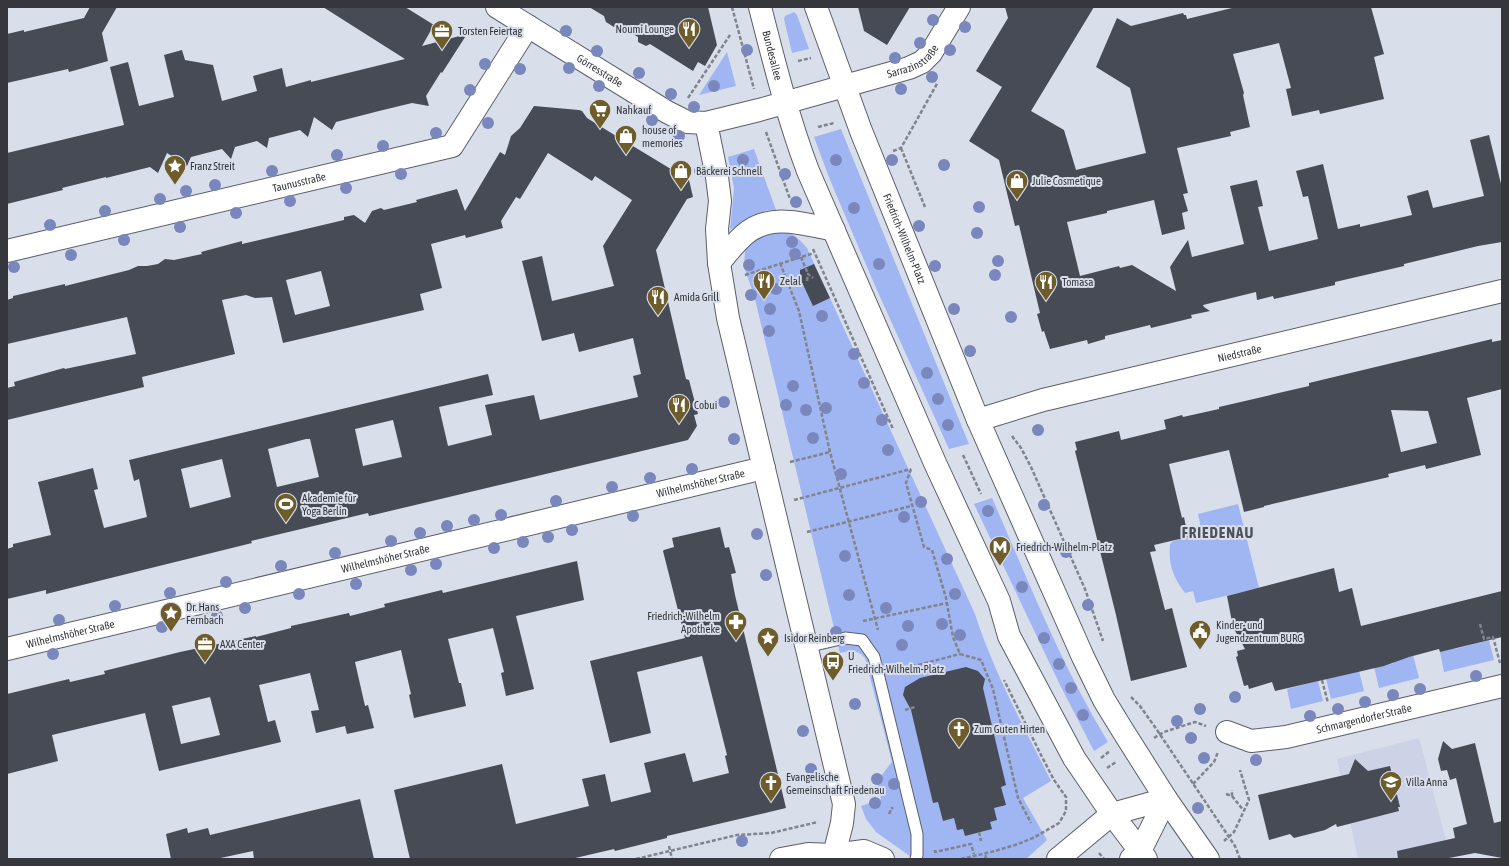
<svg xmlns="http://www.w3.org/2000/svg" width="1509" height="866" font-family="'Asap Condensed',sans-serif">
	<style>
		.built { fill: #ccd3e6 }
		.green { fill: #a0b6f3 }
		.building { fill: #474b55; fill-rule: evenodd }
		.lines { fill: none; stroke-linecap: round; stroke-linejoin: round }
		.service-casing { stroke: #5b5f69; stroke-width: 13 }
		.minor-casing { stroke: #5b5f69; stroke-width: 24 }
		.tertiary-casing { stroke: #5b5f69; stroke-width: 24 }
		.secondary-casing { stroke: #5b5f69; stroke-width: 24 }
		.path { stroke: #80848c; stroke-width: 2.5; stroke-dasharray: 4 2; stroke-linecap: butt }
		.service { stroke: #fff; stroke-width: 11 }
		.minor { stroke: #fff; stroke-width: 22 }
		.tertiary { stroke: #fff; stroke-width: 22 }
		.secondary { stroke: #fff; stroke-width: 22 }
		.tree { fill: #7987bd }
		.labels { text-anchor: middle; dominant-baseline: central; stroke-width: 4; stroke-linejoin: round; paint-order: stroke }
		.poi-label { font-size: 11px; fill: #35373c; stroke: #d9deeb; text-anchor: start }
		.street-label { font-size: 11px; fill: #35373c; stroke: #d9deeb }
		.district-label { font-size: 15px; font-weight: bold; letter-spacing: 1px; fill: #4d515b; stroke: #d9deeb }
	</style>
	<rect width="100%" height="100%" fill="#d9deeb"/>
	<path class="built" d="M1419,738L1451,859H1358L1337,759Z"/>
	<path class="green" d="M794,12L797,15L809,49L792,53L784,19L785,16Z
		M727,52L736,86L699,95Z
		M841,129L951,400L969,444L949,449L876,288L830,180L814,137Z
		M754,149L776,210H768L754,215L730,230L734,188L728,157Z
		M776,232C792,231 797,236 807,248L975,614C994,673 1024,727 1051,781L1023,798L1047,840L1026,859H914L876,832L866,819L861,806L881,799L876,778L880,777L892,762L865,658C857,649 850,651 840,653L754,295L744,267L745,250L760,236Z
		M992,498C1028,580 1061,665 1108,742L1094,751L1060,685L974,504Z
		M1238,504L1259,588L1196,603L1193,591L1185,593C1173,577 1168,564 1170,544L1173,541L1202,533L1198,514Z
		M1489,640L1494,660L1444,672L1440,652L1455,648V649Z
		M1413,655L1419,678L1379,688L1374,667L1384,666L1394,663V660Z
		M1359,671L1364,691L1331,699L1326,679Z
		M1318,681L1323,701L1291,709L1287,689Z"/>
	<path class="building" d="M90,7H117L102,33L108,61L69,72L68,69L7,83V34L24,30V32L84,18Z
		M323,7H405L434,25L422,46L467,34L442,73L441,72L426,96L429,106L412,103L379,111L336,122L332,130L314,117L308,137L300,130L269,138L267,148L257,141L235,147L231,159L222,149L191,157L187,166L167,153L158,173L150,167L106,178V177L62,188L63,190L7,204V153L124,125L110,67L128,62L139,106L174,97L164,55L182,50L185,60L213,65L222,101L257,91L253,76L282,68L286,87L311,80V82L405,59Z
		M589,7H708L717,45L705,66L698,62L693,71L650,44L646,46L638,42V37L618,25L614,27L606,22L604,16Z
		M858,7H910L887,45L864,31Z
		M1005,7H1094L1031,111L1064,130L1076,170L1146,153L1130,88L1096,67L1117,18L1131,26L1183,13L1184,15H1186L1187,19L1236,7H1371L1384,54L1374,57L1384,99L1320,114L1319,110L1292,116L1286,89L1291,88L1279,43L1233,54L1244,93L1243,95L1250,127L1230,132L1231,136L1177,148L1188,193L1183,194L1188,211L1182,213L1185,229L1162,235L1154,200L1107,211V213L1067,222L1080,276L1119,266L1120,268L1132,265L1176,291L1170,267L1188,240L1192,257L1244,244L1230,186L1257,180L1263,206L1258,207L1269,251L1318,239L1308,196L1303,197L1296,171L1323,164L1338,229L1360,224V227L1412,215L1407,196L1428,190L1433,208L1484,196L1470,140L1489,135L1502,188V242L1478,246L1404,264V266L1335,282V285L1274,299L1273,296L1257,300L1256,292L1203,305L1204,307L1210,311L1191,315L1192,318L1151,328L1150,325L1105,336V339L1088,344L1087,340L1050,349L1044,331L1042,332L1037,314L1040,313L1019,225L1015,226L999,160L969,141L1002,87L976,71L1008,18Z
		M534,106L579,110L582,111L587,118L608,131L689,180L693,197L687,199L656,250L686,379L689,380L698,414L694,415L697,426L688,440L369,516L368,513L251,541L252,543L46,594V590L7,599V549L13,547V544L51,535L38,482L93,468L98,489L94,490L104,528L147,517L139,479L134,481L129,460L488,374L493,395L439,407L448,446L492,435L485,405L534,395L540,420L638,397L633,376L641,374L633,338L579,352L574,333L542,341L522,261L542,256L552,301L614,286L603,246L632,200L595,176L592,181L548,153L520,199L516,197L501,221L503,228L466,238L465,235L431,244L442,288L420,294L424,310L283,343L272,297L255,298L246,295L222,300L235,354L142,377L144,387L7,420V388L15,386L14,382L64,368L65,369L136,354L127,317L7,344V300L13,298V296L65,284V286L129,270L138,266H147L158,264L165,259L174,260L202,254L201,252L242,241V244L344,220V217L354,215L365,223L372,211L381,208L384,210L417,202L416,200L457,189L465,211L500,152L505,155L511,136L520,128ZM321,271L330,306L295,315L286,280ZM393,420L402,457L363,466L355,429ZM306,439H310L319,477L277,487L268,449ZM222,459L231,497L190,508L181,469Z
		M814,264L830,298L813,306L800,278V270Z
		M1492,339V342L1502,340V389L1467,398L1481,455L1426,469L1425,465L1388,474L1389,477L1264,506V507L1244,512L1229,450L1169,464L1182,518L1184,517L1188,537L1154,545L1156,551L1150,552L1165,610L1172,608L1187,667L1131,681L1116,615L1075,451L1077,450L1075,442L1119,431L1121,440L1166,429L1164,420L1182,415L1183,417L1219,409V407L1309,386V383ZM1391,410L1428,411L1437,443L1401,452Z
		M720,527L725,548L729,547L736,573L731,574L735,595L786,808L667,836V838L615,851L614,849L571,859H410L394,790L502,764L516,824L589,806L582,779L605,774L611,802L651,792L644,763L685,753L693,782L729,773L725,756L727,755L702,656L637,672L651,733L610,743L590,661L685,638L663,551L664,550L674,547L672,538Z
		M577,561L584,600L516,616L534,689L506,696L501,673L504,672L493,628L448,639L459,683H461L466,706L414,718L409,695L411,694L401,650L355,662L365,706L368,705L374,728L347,734L345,726L316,733L311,711L319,710L310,673L259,685L268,722L275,720L281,742L159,771L145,713L52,735L58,761L7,774V694L69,679L70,682L105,674L104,671L180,652L256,636V637L291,628V626L349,613L350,616L385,607L384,604L442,590L443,593ZM210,697L220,735L181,744L172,706Z
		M1334,568L1339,592L1352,588L1361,626L1502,591V637L1440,652L1439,649L1409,657L1384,666L1275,691L1272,682L1249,689L1248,685L1244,686L1236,657L1238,656L1237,651L1245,649L1233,627L1227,596Z
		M966,667L978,671L985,679L983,688L1006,785L1001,787L1006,805L994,808L997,820L990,822L992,829L965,836L963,829L957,830L954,818L943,821L938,802L933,803L911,710L903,695L905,687L920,678Z
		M1443,741L1452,749L1475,743L1494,823L1502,821V858L1475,853L1444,859H1398L1397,851L1455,838L1453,828L1467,824L1456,778L1450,780L1447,770L1441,771L1438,759Z
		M1355,759L1368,771L1390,766L1400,807H1398L1399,811L1337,827L1336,824L1325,830L1294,838L1290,834L1269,840L1258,795L1349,774Z
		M360,799L374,859H254L253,851L216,859H171L166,834L187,828L188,833L208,828L210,835Z"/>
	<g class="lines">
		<g class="service-casing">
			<path id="service" d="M806,647L845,638L862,640L874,657L917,834V855L916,859"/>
		</g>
		<g class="minor-casing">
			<g id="minor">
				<path id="s1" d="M497,7L667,112L687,122L706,123L759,110L909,68L922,62L931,53L959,7"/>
				<path d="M706,123L717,177L720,201L717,229L719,263L728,318L844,804L842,823L834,855"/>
				<path id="s2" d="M7,251L452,146L528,26"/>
				<path d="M719,263C727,253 735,243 744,235C770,212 804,224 834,230"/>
				<path id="s3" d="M978,420L1043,400L1502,291"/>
				<path id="s4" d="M7,649L764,468"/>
				<path id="s5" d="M1227,732L1251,741L1286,737L1502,686"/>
			</g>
		</g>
		<g class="tertiary-casing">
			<path id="tertiary" d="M781,859L808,854L834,855L864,851L883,859
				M1058,859L1112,814L1166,799
				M1131,859L1140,851L1166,799"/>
		</g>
		<g class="secondary-casing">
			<g id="secondary">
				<path id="s6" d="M760,7C774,62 788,118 808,171L935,463L999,601L1009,636L1074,758L1112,814L1146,859"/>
				<path id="s7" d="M816,7L861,131L978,420L1083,657L1104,700L1123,731L1166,799L1208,859"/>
			</g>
		</g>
		<path class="path" d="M732,7L754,89
			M798,61L811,58
			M688,98L730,35
			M818,127L834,123
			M766,132L790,199
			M901,148L925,207
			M893,151L901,148L938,82
			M813,249L893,429
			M801,257L808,274
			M780,263L799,311L830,452L878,630
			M745,275L814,253
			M807,281L808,274L813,278
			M1012,436L1021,448L1031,467L1085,589L1103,641
			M963,455L981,494
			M790,462L830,452
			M911,469L906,483L924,547L932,550L946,598L953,637L960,654L981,660L993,689L1018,798L1031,823
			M794,500L911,469
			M807,532L911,506
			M863,621L947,603
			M1480,624L1484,639L1493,637L1500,663
			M895,671L960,654
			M1322,680L1328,703
			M1131,697L1140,706L1157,730L1235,846L1240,859
			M905,710L915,707
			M1154,738L1164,732L1195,722L1206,726
			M1101,758L1110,751
			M1107,768L1116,762
			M1193,784L1214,762L1218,752
			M1226,794L1232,796V790
			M1232,796L1244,811
			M889,814L892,808L893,809
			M979,832L981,841
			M1224,841L1234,832L1249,800L1240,770
			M669,846L672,859
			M935,850V852L971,844L974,854
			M1099,853L1104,859
			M636,859L737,835L771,833L818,822
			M961,859L995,851L1018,844L1035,837L1059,823L1066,811V797L1054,780L1042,757L1004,680
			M985,859L987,853"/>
		<use href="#service" class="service"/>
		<use href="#minor" class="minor"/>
		<use href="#tertiary" class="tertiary"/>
		<use href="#secondary" class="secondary"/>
	</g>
	<g class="tree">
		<circle cx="933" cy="20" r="6"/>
		<circle cx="965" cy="27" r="6"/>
		<circle cx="566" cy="31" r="6"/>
		<circle cx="920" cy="43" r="6"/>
		<circle cx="747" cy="50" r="6"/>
		<circle cx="950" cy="50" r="6"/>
		<circle cx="597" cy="51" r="6"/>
		<circle cx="895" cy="58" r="6"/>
		<circle cx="485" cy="64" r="6"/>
		<circle cx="569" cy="68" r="6"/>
		<circle cx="520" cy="69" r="6"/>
		<circle cx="639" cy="73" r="6"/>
		<circle cx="932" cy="77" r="6"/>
		<circle cx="599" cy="86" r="6"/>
		<circle cx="714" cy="86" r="6"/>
		<circle cx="901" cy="89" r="6"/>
		<circle cx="470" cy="90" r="6"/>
		<circle cx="671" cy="94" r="6"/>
		<circle cx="694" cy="107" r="6"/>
		<circle cx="652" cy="120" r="6"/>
		<circle cx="488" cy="123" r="6"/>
		<circle cx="436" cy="133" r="6"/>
		<circle cx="679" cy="136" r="6"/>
		<circle cx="383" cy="146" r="6"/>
		<circle cx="337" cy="155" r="6"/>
		<circle cx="743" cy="160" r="6"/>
		<circle cx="836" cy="160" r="6"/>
		<circle cx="892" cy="160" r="6"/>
		<circle cx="944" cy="165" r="6"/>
		<circle cx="272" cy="171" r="6"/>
		<circle cx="700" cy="171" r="6"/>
		<circle cx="401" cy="174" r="6"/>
		<circle cx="785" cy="174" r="6"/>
		<circle cx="215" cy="185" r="6"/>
		<circle cx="346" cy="188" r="6"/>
		<circle cx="186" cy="191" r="6"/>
		<circle cx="160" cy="199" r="6"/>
		<circle cx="290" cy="201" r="6"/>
		<circle cx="796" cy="202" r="6"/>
		<circle cx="979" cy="207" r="6"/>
		<circle cx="854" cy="208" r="6"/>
		<circle cx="105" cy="211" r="6"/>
		<circle cx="236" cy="213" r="6"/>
		<circle cx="50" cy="225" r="6"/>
		<circle cx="919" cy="226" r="6"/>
		<circle cx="180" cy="227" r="6"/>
		<circle cx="977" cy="233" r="6"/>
		<circle cx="124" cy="240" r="6"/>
		<circle cx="792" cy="242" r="6"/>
		<circle cx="795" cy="254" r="6"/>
		<circle cx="71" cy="255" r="6"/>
		<circle cx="998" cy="261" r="6"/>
		<circle cx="879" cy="264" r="6"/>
		<circle cx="749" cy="265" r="6"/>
		<circle cx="935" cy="266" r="6"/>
		<circle cx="14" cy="267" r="6"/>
		<circle cx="995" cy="275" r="6"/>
		<circle cx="776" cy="289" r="6"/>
		<circle cx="751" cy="295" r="6"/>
		<circle cx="770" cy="309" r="6"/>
		<circle cx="954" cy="309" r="6"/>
		<circle cx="822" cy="316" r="6"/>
		<circle cx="1011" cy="317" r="6"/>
		<circle cx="769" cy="331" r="6"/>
		<circle cx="970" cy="351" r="6"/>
		<circle cx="854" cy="354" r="6"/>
		<circle cx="927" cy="373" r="6"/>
		<circle cx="864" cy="383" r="6"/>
		<circle cx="793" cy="386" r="6"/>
		<circle cx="938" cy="399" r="6"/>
		<circle cx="724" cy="402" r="6"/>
		<circle cx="786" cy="405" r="6"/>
		<circle cx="826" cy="408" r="6"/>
		<circle cx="806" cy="410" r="6"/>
		<circle cx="882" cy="420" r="6"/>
		<circle cx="948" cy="425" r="6"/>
		<circle cx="1038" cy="430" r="6"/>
		<circle cx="813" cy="438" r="6"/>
		<circle cx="734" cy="439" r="6"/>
		<circle cx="888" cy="450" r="6"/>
		<circle cx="692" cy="469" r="6"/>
		<circle cx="841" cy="474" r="6"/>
		<circle cx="650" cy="478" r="6"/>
		<circle cx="612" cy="487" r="6"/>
		<circle cx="556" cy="501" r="6"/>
		<circle cx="921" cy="502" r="6"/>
		<circle cx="1044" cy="505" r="6"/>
		<circle cx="988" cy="511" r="6"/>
		<circle cx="501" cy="515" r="6"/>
		<circle cx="633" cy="516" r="6"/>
		<circle cx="904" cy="517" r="6"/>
		<circle cx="474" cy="520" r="6"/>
		<circle cx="447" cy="526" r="6"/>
		<circle cx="572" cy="530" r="6"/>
		<circle cx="420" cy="533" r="6"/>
		<circle cx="757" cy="534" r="6"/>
		<circle cx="548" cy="537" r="6"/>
		<circle cx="391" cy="541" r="6"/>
		<circle cx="523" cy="542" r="6"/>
		<circle cx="494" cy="548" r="6"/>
		<circle cx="1066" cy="552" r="6"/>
		<circle cx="335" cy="553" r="6"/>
		<circle cx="845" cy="556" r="6"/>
		<circle cx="947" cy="559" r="6"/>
		<circle cx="436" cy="564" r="6"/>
		<circle cx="281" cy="566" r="6"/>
		<circle cx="411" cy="570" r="6"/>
		<circle cx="766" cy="575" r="6"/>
		<circle cx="226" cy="582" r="6"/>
		<circle cx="356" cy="584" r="6"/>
		<circle cx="1022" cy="587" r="6"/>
		<circle cx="170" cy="593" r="6"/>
		<circle cx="299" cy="594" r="6"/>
		<circle cx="955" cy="594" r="6"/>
		<circle cx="849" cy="595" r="6"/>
		<circle cx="1088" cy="605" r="6"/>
		<circle cx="115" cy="606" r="6"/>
		<circle cx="245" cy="608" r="6"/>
		<circle cx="886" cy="608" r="6"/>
		<circle cx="217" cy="616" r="6"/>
		<circle cx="59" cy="620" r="6"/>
		<circle cx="942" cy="624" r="6"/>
		<circle cx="908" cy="626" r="6"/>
		<circle cx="162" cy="627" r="6"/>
		<circle cx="836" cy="632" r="6"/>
		<circle cx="960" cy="635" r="6"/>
		<circle cx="1044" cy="638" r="6"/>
		<circle cx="902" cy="645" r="6"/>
		<circle cx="53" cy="654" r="6"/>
		<circle cx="1059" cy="664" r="6"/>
		<circle cx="1476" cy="676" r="6"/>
		<circle cx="1071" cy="688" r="6"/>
		<circle cx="1420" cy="689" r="6"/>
		<circle cx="1393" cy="695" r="6"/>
		<circle cx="1235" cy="697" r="6"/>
		<circle cx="1365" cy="702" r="6"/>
		<circle cx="855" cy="704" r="6"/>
		<circle cx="1200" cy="709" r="6"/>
		<circle cx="1338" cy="709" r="6"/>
		<circle cx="1083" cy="715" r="6"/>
		<circle cx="1310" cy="716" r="6"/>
		<circle cx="1177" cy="721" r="6"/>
		<circle cx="803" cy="731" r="6"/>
		<circle cx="1191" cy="738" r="6"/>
		<circle cx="1204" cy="758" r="6"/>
		<circle cx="1256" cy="760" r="6"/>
		<circle cx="811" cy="769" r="6"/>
		<circle cx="877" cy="779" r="6"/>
		<circle cx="894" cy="784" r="6"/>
		<circle cx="875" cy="803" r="6"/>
		<circle cx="1198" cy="808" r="6"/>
		<circle cx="742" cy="841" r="6"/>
	</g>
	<defs>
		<g id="restaurant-pin" transform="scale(1.15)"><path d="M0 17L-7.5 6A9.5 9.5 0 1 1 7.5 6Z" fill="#6e5c2a" stroke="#d9deeb"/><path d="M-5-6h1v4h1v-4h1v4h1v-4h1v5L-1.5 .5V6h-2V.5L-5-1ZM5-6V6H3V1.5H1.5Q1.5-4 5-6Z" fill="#fff"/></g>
		<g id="office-pin" transform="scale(1.15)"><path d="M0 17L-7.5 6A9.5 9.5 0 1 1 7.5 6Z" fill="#6e5c2a" stroke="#d9deeb"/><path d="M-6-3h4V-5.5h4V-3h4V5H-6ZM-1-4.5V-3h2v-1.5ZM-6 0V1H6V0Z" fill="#fff"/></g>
		<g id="supermarket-pin" transform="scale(1.15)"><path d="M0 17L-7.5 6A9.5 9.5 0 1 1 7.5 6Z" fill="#6e5c2a" stroke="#d9deeb"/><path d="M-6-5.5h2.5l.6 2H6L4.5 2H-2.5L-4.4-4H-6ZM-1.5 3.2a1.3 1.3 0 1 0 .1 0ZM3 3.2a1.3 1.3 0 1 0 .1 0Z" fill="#fff"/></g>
		<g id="shop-pin" transform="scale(1.15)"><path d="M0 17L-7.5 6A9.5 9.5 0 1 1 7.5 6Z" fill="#6e5c2a" stroke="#d9deeb"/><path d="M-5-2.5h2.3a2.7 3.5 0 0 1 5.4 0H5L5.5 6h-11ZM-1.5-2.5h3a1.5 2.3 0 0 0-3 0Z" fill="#fff"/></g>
		<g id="sight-pin" transform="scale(1.15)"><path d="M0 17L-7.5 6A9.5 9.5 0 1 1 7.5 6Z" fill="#6e5c2a" stroke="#d9deeb"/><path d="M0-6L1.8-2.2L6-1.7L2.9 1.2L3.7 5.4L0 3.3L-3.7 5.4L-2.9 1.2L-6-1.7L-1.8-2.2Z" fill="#fff"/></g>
		<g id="stadium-pin" transform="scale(1.15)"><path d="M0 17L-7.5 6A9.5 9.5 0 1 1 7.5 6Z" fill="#6e5c2a" stroke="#d9deeb"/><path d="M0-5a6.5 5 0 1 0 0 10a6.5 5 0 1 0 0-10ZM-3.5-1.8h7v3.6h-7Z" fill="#fff"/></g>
		<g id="metro-pin" transform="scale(1.15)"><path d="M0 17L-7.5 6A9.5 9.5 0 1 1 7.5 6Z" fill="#6e5c2a" stroke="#d9deeb"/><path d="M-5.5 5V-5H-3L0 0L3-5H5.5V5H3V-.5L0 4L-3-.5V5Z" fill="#fff"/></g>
		<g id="pharmacy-pin" transform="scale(1.15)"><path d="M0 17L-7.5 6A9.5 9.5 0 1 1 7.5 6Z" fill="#6e5c2a" stroke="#d9deeb"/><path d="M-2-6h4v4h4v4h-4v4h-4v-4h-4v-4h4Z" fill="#fff"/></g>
		<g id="civic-pin" transform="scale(1.15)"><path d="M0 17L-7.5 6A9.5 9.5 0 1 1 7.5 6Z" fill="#6e5c2a" stroke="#d9deeb"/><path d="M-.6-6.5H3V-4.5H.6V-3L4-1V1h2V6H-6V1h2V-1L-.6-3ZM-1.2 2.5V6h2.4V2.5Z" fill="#fff"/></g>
		<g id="bus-pin" transform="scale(1.15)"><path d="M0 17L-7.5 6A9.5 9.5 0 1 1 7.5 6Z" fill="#6e5c2a" stroke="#d9deeb"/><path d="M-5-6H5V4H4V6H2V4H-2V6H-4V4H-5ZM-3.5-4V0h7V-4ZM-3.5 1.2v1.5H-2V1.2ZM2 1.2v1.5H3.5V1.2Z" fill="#fff"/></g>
		<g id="church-pin" transform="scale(1.15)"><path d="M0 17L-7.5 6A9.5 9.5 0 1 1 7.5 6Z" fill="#6e5c2a" stroke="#d9deeb"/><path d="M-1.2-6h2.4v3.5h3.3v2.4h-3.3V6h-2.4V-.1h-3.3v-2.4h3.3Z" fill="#fff"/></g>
		<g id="school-pin" transform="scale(1.15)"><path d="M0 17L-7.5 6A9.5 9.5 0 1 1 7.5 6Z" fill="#6e5c2a" stroke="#d9deeb"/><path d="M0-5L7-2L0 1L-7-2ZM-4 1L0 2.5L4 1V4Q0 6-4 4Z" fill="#fff"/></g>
	</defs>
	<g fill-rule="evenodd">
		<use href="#restaurant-pin" x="689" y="29"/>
		<use href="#office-pin" x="442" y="31"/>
		<use href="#supermarket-pin" x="600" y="110"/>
		<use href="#shop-pin" x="626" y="136"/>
		<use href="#sight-pin" x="175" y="166"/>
		<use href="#shop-pin" x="681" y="171"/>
		<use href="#shop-pin" x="1017" y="181"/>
		<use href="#restaurant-pin" x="764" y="281"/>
		<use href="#restaurant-pin" x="1046" y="282"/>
		<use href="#restaurant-pin" x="658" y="297"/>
		<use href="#restaurant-pin" x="679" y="405"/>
		<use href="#stadium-pin" x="286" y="504"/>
		<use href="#metro-pin" x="1000" y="547"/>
		<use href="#sight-pin" x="171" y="613"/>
		<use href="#pharmacy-pin" x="736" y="622"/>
		<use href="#civic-pin" x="1200" y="631"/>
		<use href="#sight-pin" x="768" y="638"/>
		<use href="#office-pin" x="205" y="644"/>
		<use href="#bus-pin" x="833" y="662"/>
		<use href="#church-pin" x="959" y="729"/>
		<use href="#school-pin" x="1391" y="782"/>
		<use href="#church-pin" x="771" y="783"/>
	</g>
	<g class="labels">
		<g class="poi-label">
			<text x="674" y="29" text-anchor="end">Noumi Lounge</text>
			<text x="458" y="31">Torsten Feiertag</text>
			<text x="616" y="110">Nahkauf</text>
			<text x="642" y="130">house of<tspan x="642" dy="13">memories</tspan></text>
			<text x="190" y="166">Franz Streit</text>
			<text x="696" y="171">Bäckerei Schnell</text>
			<text x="1032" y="181">Julie Cosmetique</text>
			<text x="780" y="281">Zelal</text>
			<text x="1062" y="282">Tomasa</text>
			<text x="674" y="297">Amida Grill</text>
			<text x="694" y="405">Cobui</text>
			<text x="302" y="498">Akademie für<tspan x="302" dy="13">Yoga Berlin</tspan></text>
			<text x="1016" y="547">Friedrich-Wilhelm-Platz</text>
			<text x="186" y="607">Dr. Hans<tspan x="186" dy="13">Fernbach</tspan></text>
			<text x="720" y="616" text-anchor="end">Friedrich-Wilhelm<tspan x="720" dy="13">Apotheke</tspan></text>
			<text x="1216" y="625">Kinder- und<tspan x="1216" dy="13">Jugendzentrum BURG</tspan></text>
			<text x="784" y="638">Isidor Reinberg</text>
			<text x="220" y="644">AXA Center</text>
			<text x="848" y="656">U<tspan x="848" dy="13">Friedrich-Wilhelm-Platz</tspan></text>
			<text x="974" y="729">Zum Guten Hirten</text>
			<text x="786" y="777">Evangelische<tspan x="786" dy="13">Gemeinschaft Friedenau</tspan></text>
			<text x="1406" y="782">Villa Anna</text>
		</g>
		<g class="street-label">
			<text stroke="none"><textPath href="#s6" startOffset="50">Bundesallee</textPath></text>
			<text stroke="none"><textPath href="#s1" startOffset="458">Sarrazinstraße</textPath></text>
			<text stroke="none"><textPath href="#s1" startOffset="121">Görresstraße</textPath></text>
			<text stroke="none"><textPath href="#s2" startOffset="300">Taunusstraße</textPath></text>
			<text stroke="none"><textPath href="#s7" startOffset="248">Friedrich-Wilhelm-Platz</textPath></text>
			<text stroke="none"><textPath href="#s3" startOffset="270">Niedstraße</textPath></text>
			<text stroke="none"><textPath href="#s4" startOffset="713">Wilhelmshöher Straße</textPath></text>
			<text stroke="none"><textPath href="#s4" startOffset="389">Wilhelmshöher Straße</textPath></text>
			<text stroke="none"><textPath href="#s4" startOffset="65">Wilhelmshöher Straße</textPath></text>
			<text stroke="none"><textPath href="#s5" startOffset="141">Schmargendorfer Straße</textPath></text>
		</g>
		<g class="district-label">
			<text x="1218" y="532">FRIEDENAU</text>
		</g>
	</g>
	<rect width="1509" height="866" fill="none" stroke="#35373c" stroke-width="16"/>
</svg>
